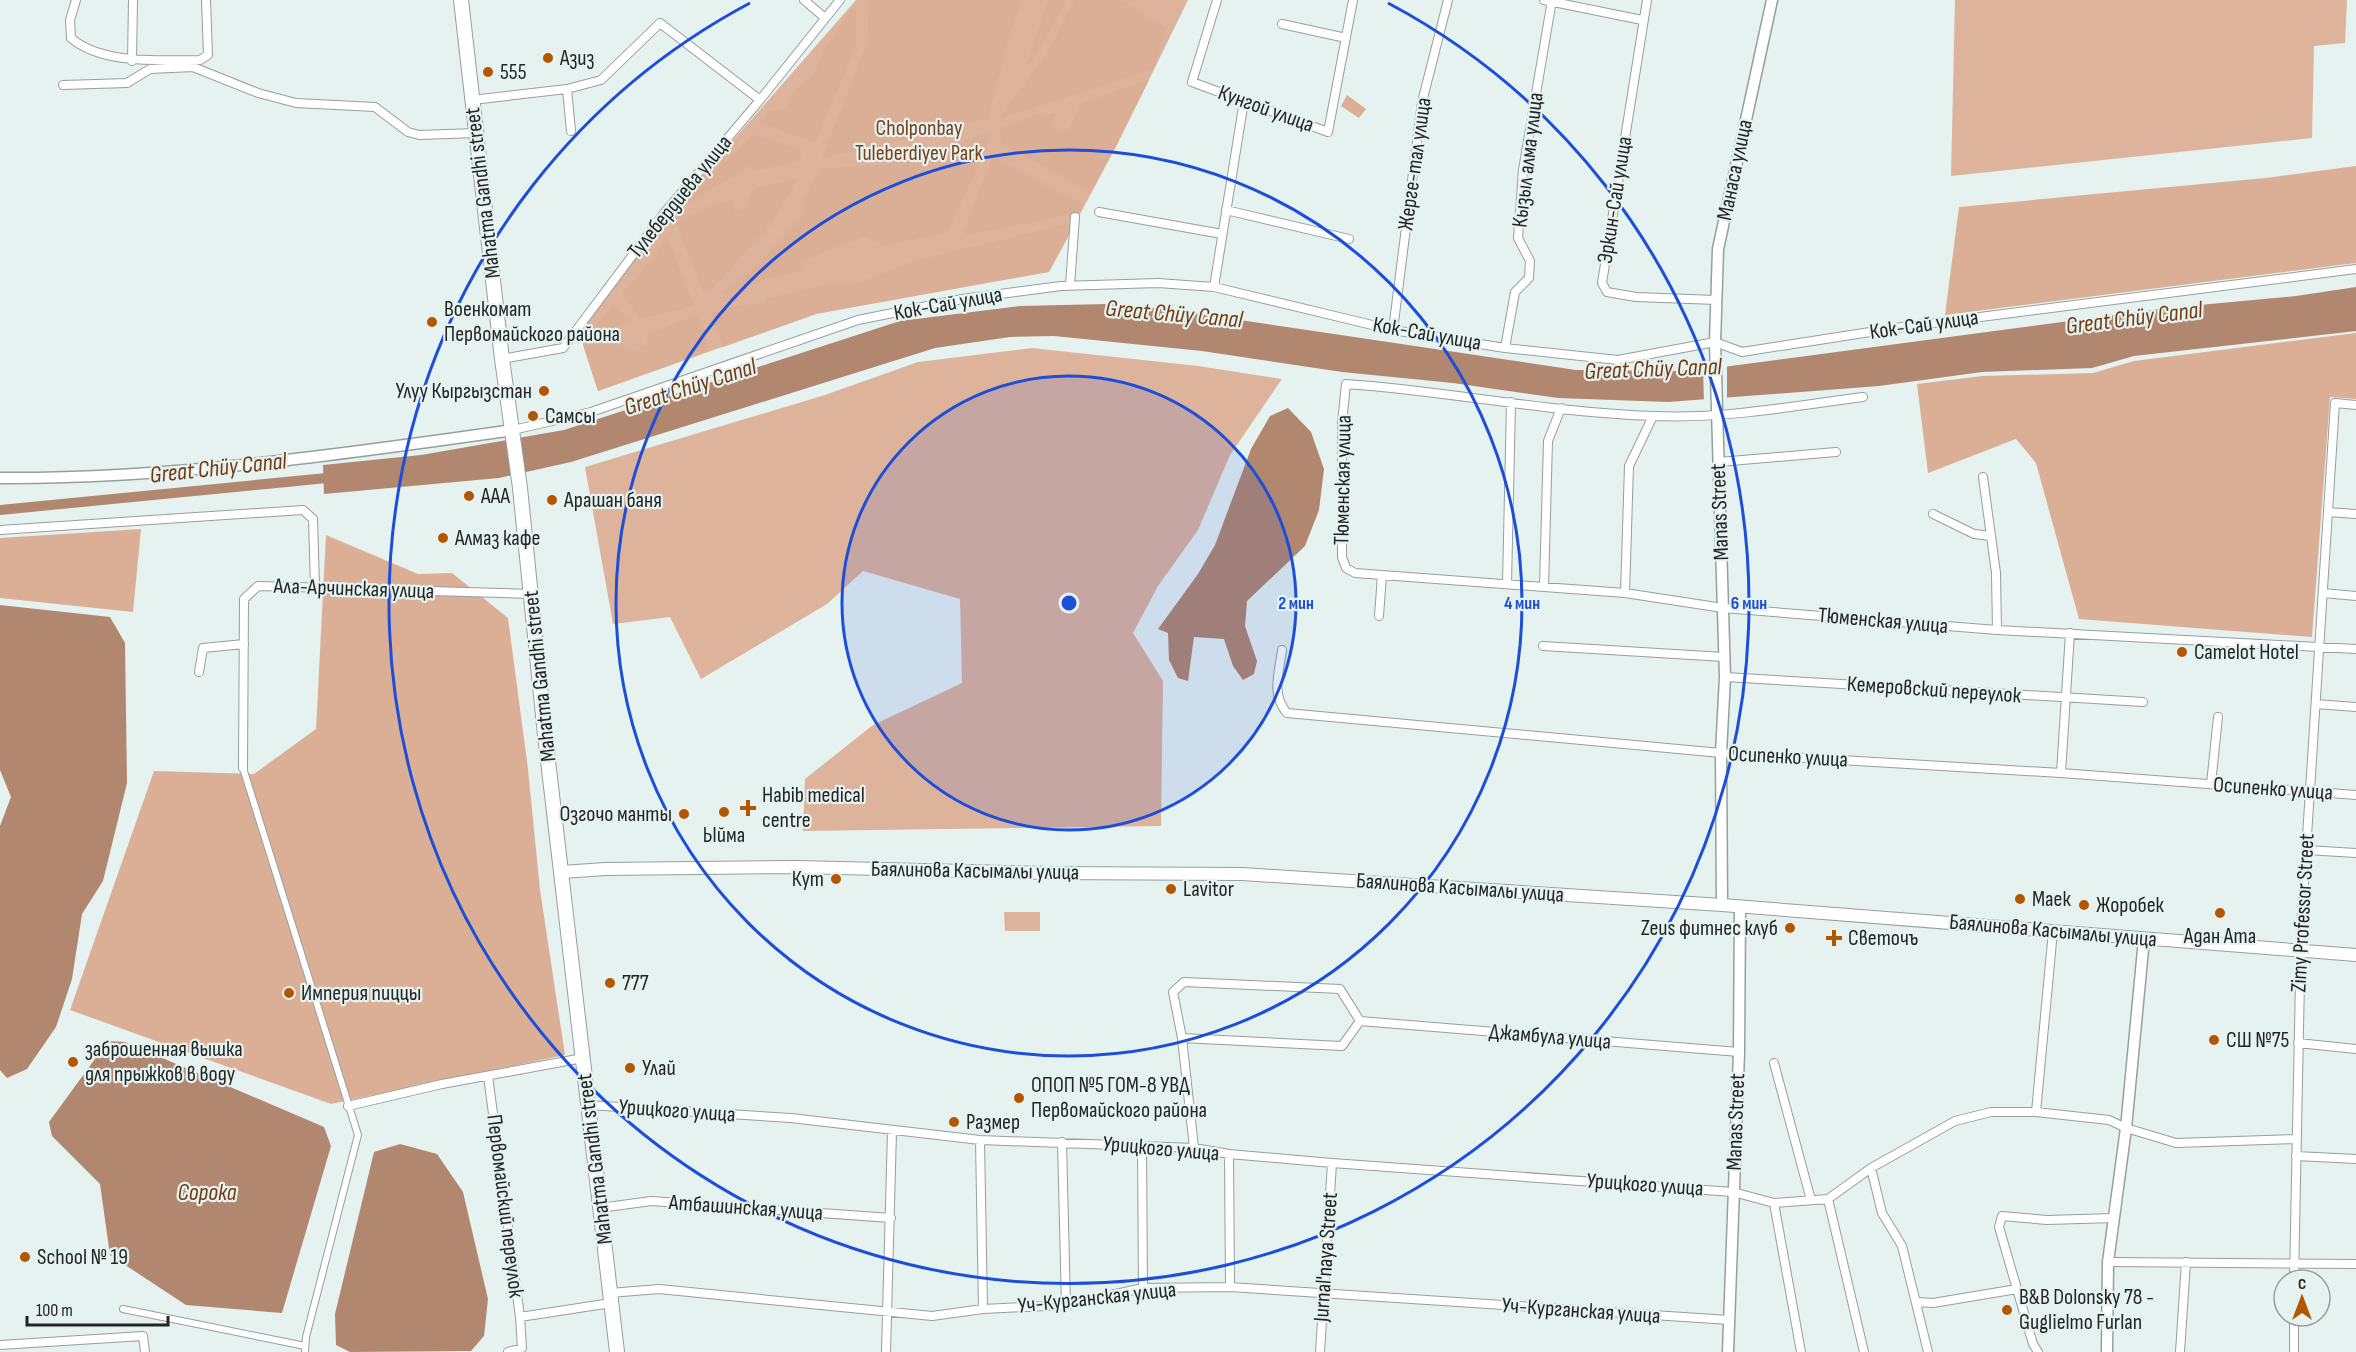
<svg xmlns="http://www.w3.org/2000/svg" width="2356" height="1352" font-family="'Sofia Sans Condensed',sans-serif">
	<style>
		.green { fill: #ddb39b }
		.forest { fill: #dbaf95 }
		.water { fill: #b2876f }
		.pier { fill: #e5f2ef }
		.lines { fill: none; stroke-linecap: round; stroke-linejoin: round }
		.canal { stroke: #b2876f; stroke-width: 10 }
		.pedestrian-casing { stroke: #94a09e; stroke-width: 8 }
		.minor-casing { stroke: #94a09e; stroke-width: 10 }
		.tertiary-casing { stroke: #94a09e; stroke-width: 13 }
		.secondary-casing { stroke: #94a09e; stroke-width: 14 }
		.primary-casing { stroke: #94a09e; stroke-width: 16 }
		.pedestrian { stroke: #fff; stroke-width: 6 }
		.minor { stroke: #fff; stroke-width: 8 }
		.tertiary { stroke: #fff; stroke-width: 10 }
		.secondary { stroke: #fff; stroke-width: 12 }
		.primary { stroke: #fff; stroke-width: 14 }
		.ring { fill: none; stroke: #1d4ed8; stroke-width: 3 }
		.poi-dot { fill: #b35600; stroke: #e5f2ef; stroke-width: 2 }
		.labels { text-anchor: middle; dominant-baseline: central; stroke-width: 4.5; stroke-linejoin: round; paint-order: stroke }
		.poi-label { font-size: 22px; fill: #212625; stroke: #e5f2ef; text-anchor: start }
		.street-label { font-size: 22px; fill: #212625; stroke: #e5f2ef }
		.park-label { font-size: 22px; fill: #78401a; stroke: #e5f2ef }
		.water-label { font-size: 24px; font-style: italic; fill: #723a13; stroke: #e5f2ef }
		.centre { fill: #1d4ed8; stroke: #e5f2ef; stroke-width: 3 }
		.ring-label { font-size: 18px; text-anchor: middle; font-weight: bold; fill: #1d4ed8; stroke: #e5f2ef; stroke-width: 4.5; stroke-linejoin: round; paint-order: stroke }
	</style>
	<rect width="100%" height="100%" fill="#e5f2ef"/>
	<path class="green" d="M856,0H1188L1118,143L1049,272L950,277L816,314L598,391L579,332L658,226Z
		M1955,0H2347L2345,43L2314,46L2312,138L1951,176Z
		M1032,348L1198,366L1282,379L1230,455L1198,530L1158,586L1133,633L1163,681L1161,826L803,831L805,779L873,725L962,683L960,599L863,571L827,604L701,679L670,617L613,624L585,467L825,395L918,362Z
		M1004,912H1040V931H1005Z"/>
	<path class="forest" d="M869,0H1023L1011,30L988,118L867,149L822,158L863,54L868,35Z
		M1048,0H1066L1036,56L1026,67Z
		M1075,0H1122L1167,29L1154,69L999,119L1048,52Z
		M856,4V46L815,143L761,123L769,111L788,109L792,94L815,73L823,52Z
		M1149,80L1091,193L1001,143L1000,128L1038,114H1056L1052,122L1056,133L1070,128L1081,103Z
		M1347,95L1366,109L1359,118L1341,106Z
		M988,132L986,148L948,232L884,246L865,236L802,261V271L756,282L732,293H723L752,270L800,219L805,196L820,169L882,164L920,157Z
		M754,134L800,150L801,158L794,163L753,171L752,165L671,213Z
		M992,158C1023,171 1051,190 1083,203L1079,213L962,236Z
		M2356,166V263L1945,315L1959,207L2265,178Z
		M798,178L771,224L713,288L704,293L676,223L715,204L732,201L735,212L748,206L749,196L756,188Z
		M1066,224L1068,237L1049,272L816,314L723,347L711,313L741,305L764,304L766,299L825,284H856L914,261Z
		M667,235L694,306L640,319L622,293L653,259Z
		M614,303L630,322L587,337Z
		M699,314L709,351L598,391L583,345L619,343L632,353L647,344L648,334Z
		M2356,333V399L2330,397L2312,637L2079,619L2036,463L2016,439L1928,473L1917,384L1982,376L2093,373L2134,361Z
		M141,529L133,612L0,598V538Z
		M326,535L418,574L452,573L508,618L528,769L540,890L565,1055L331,1104L70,1010L154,771L254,774L316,729Z"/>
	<path class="water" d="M2356,287V331L2134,356L2092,368L1982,372L1879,386L1668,402L1558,398L1453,383L1342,372L1202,351L1054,336L1010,337L935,348L571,462L499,478L324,494L323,465L421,455L564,430L900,321L1021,306L1105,304L1166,309L1576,370L1693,371L2167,308L2296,296Z
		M1288,408L1311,432L1324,469L1319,510L1305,546L1247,601L1245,626L1257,661L1254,674L1243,680L1233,666L1224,639L1194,637L1188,681L1178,678L1169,660L1168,633L1158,629L1198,574L1215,545L1251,449L1270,416Z
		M0,605L110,617L125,643L127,783L103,881L82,914L72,979L56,1027L27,1069L7,1078L0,1070V826L11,797L0,770Z
		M108,1041L125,1042L324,1127L331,1146L282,1313L186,1305L110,1255L100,1184L52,1136L49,1122Z
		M400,1144L437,1154L463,1192L488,1299L484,1336L471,1351L350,1352L336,1345L335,1314L374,1152Z"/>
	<path class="pier" d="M1727,364V401L1704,402L1703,367Z"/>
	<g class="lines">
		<path class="canal" d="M0,510L337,477"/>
		<g class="pedestrian-casing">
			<path id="pedestrian" d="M243,768L358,1135L306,1337L305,1352
				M123,1309L305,1346"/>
		</g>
		<g class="minor-casing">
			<path id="minor" d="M76,0L70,20L71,38C102,65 162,60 200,60L208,55L206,0
				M804,0L825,18
				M1217,0L1192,82L1328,132L1353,0
				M1544,0L1642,20
				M1647,0L1602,283L1607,292L1636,297L1716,300
				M1282,24L1346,38
				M132,61L133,0
				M63,85L127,83L150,69L193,67L258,93L296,103L375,107L408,132L419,135L476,133
				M567,89L601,80L660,23L760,100
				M472,100L567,89L571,131
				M1226,210L1349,239
				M1099,212L1222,234
				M1070,285L1075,217
				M1214,287L1244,101
				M1393,330L1422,102L1448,0
				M1505,348L1515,292L1529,278L1530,261L1518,238L1523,170L1552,0
				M502,359L563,348L665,212L760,100L840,0
				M1863,397C1794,406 1724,419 1654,416C1551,413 1449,391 1346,384L1342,423V557L1346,568L1355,573L1625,593L1723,608L1997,630L2356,649
				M513,430L591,412L858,320L962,299L1061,286L1158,283L1214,287L1393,330L1505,348L1618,360L1715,342L1742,352L1902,327L2356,269
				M1719,462L1836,452
				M1983,477L1996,573L1997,630
				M2328,512L2356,514
				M1933,514L1974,534L1991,536
				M0,530L303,510L313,519L315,587
				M1507,584L1511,402
				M1544,587L1548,441L1561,408
				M1625,593L1629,466L1653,416
				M2323,593L2356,596
				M1379,616L1382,575
				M1543,646L1724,657
				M1282,650C1279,673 1271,695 1287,713L1721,753L2061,773L2356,795
				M199,672L203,648L244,644
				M1725,677L2143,702
				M2316,704L2356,707
				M243,768L244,599L258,586L532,594
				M2061,773L2070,633
				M2211,784L2218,717
				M2306,850L2356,853
				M1184,982L1340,989L1360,1021L1342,1046L1182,1038L1173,992Z
				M1360,1021L1739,1052
				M1182,1038L1194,1148
				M2298,1043L2356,1049
				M1774,1063L1811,1200
				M488,1076L520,1317L611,1303
				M588,1105L791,1118L980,1140L1194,1148L1229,1154L1332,1163L1733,1192L1774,1203L1828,1199L1864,1352
				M348,1106L442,1084L583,1058
				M2036,1112L2053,931
				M980,1140L983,1309
				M1062,1142L1066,1305
				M1142,1147L1143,1288
				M1229,1154L1230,1287
				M2296,1156L2356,1159
				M1871,1168L1882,1213L1902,1246L1928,1352
				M1828,1199L1871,1168L1955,1121L1991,1112H2036L2109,1120L2126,1128L2176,1143L2297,1139
				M1774,1203L1801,1352
				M600,1208L651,1201L891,1218
				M2108,1262L2356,1264
				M2294,1280L2301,929L2335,403L2356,405
				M610,1293L659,1289L932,1316L983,1309L1066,1305L1143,1288L1230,1287L1729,1320
				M1917,1302L1933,1303L2017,1289
				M0,1345L143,1336L145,1352
				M508,1352L522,1348L520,1317
				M886,1352L892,1131
				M1320,1352L1332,1163
				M2038,1352L2033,1344L1999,1227L2002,1216L2047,1220L2114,1218
				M2180,1352L2186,1262
				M2294,1352V1316"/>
		</g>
		<g class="tertiary-casing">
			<path id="tertiary" d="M0,478C171,479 343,454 513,430
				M1722,905L1721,753L1725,677L1715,342L1718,249L1772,0
				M1728,1352L1739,1052L1740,907
				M2107,1352L2108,1262L2126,1128L2144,939"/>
		</g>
		<g class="secondary-casing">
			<path id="secondary" d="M562,872L605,869L797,867L1047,873L1242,874L1722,905L2356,955"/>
		</g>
		<g class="primary-casing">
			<path id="primary" d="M461,0L502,359L520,488L545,735L617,1352"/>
		</g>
		<use href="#pedestrian" class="pedestrian"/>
		<use href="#minor" class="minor"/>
		<use href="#tertiary" class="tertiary"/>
		<use href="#secondary" class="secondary"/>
		<use href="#primary" class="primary"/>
	</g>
	<circle cx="1069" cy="603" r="227" fill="#1d4ed8" fill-opacity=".12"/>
	<g class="ring">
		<circle cx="1069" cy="603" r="227"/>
		<circle cx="1069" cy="603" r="453"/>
		<path d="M1388 3A680 680 0 1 1 750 3"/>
	</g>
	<g class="poi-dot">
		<circle cx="548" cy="58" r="6"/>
		<circle cx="488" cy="72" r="6"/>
		<circle cx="432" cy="322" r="6"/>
		<circle cx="544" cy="391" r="6"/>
		<circle cx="533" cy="416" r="6"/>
		<circle cx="469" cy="496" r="6"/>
		<circle cx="552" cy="500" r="6"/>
		<circle cx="443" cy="538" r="6"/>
		<circle cx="2182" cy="652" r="6"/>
		<path d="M745 799h6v6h6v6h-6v6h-6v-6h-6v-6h6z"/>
		<circle cx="724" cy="812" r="6"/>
		<circle cx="684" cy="814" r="6"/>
		<circle cx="836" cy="879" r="6"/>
		<circle cx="1171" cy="889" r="6"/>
		<circle cx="2020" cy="899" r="6"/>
		<circle cx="2084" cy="905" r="6"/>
		<circle cx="2220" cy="913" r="6"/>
		<circle cx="1790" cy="928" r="6"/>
		<path d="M1831 929h6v6h6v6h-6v6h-6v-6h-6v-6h6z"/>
		<circle cx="610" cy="983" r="6"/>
		<circle cx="289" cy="993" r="6"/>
		<circle cx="2214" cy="1040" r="6"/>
		<circle cx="73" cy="1062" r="6"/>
		<circle cx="630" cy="1068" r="6"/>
		<circle cx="1019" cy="1098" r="6"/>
		<circle cx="954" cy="1122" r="6"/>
		<circle cx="25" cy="1257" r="6"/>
		<circle cx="2007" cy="1310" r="6"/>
	</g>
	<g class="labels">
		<g class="poi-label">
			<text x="560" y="58">Азиз</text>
			<text x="500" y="72">555</text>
			<text x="444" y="309">Военкомат<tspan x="444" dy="25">Первомайского района</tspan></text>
			<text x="532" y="391" text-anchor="end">Улуу Кыргызстан</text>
			<text x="545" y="416">Самсы</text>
			<text x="481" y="496">ААА</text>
			<text x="564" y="500">Арашан баня</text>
			<text x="455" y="538">Алмаз кафе</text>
			<text x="2194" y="652">Camelot Hotel</text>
			<text x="762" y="795">Habib medical<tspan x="762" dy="25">centre</tspan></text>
			<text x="672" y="814" text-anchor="end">Озгочо манты</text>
			<text x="724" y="835" text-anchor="middle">Ыйма</text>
			<text x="824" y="879" text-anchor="end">Кут</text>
			<text x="1183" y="889">Lavitor</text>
			<text x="2032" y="899">Маек</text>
			<text x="2096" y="905">Жоробек</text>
			<text x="1778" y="928" text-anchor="end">Zeus фитнес клуб</text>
			<text x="2220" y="936" text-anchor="middle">Адан Ата</text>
			<text x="1848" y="938">Светочъ</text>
			<text x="622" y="983">777</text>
			<text x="301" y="993">Империя пиццы</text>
			<text x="2226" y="1040">СШ №75</text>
			<text x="85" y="1049">заброшенная вышка<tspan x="85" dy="25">для прыжков в воду</tspan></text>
			<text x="642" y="1068">Улай</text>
			<text x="1031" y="1085">ОПОП №5 ГОМ-8 УВД<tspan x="1031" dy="25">Первомайского района</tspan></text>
			<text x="966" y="1122">Размер</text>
			<text x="37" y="1257">School № 19</text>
			<text x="2019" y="1297">B&amp;B Dolonsky 78 -<tspan x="2019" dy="25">Guglielmo Furlan</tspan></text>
		</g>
		<g class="street-label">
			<text transform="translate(1266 109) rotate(20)">Кунгой улица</text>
			<text transform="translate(1528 160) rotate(-83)">Кызыл алма улица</text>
			<text transform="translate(1415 164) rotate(-82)">Жерге-тал улица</text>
			<text transform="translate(1735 170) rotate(-78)">Манаса улица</text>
			<text transform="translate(483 193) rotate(-97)">Mahatma Gandhi street</text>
			<text transform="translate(680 197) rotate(-51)">Тулебердиева улица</text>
			<text transform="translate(1615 200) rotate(-81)">Эркин-Сай улица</text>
			<text transform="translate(948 304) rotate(-10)">Кок-Сай улица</text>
			<text transform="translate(1924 325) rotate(-8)">Кок-Сай улица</text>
			<text transform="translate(1427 334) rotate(10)">Кок-Сай улица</text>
			<text transform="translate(1343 480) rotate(-89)">Тюменская улица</text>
			<text transform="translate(1720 512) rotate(-92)">Manas Street</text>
			<text transform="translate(354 589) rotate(2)">Ала-Арчинская улица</text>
			<text transform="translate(1883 621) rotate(5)">Тюменская улица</text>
			<text transform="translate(540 676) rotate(-96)">Mahatma Gandhi street</text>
			<text transform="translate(1934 690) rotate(4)">Кемеровский переулок</text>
			<text transform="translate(1788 757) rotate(3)">Осипенко улица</text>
			<text transform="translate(2273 789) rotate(4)">Осипенко улица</text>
			<text transform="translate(975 871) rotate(1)">Баялинова Касымалы улица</text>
			<text transform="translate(1460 888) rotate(4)">Баялинова Касымалы улица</text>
			<text transform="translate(2303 913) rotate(-87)">Zimy Professor Street</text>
			<text transform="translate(2053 931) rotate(5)">Баялинова Касымалы улица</text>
			<text transform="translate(1550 1037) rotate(5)">Джамбула улица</text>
			<text transform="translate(677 1111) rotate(4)">Урицкого улица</text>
			<text transform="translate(1736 1122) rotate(-88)">Manas Street</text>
			<text transform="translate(1161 1149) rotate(5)">Урицкого улица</text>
			<text transform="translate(595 1159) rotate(-97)">Mahatma Gandhi street</text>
			<text transform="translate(1645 1185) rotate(4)">Урицкого улица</text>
			<text transform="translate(505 1206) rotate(83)">Первомайский переулок</text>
			<text transform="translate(746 1208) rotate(4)">Атбашинская улица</text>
			<text transform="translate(1326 1257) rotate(-86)">Jurnal'naya Street</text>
			<text transform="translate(1097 1298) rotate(-6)">Уч-Курганская улица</text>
			<text transform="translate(1581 1311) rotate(4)">Уч-Курганская улица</text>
		</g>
		<g class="park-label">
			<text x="919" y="128">Cholponbay<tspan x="919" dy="25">Tuleberdiyev Park</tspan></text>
		</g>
		<g class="water-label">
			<text transform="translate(1174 314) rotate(5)">Great Chüy Canal</text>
			<text transform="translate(2134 318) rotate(-7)">Great Chüy Canal</text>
			<text transform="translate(1653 369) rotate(-2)">Great Chüy Canal</text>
			<text transform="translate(690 387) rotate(-18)">Great Chüy Canal</text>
			<text transform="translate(218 468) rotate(-6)">Great Chüy Canal</text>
			<text x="207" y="1192">Сорока</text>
		</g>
	</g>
	<circle cx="1069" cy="603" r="9" class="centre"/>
	<g class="ring-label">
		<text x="1296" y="609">2 мин</text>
		<text x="1522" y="609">4 мин</text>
		<text x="1749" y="609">6 мин</text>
	</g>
	<g transform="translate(2302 1298)"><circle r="28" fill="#e5f2ef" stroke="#97a09e" stroke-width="1.5"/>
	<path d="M0-4.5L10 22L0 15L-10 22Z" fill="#b35600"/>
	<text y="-9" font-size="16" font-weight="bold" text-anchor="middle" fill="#212625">С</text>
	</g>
	<path d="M27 1316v9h141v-9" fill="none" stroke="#212625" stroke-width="3"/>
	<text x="36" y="1316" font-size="18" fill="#212625" stroke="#e5f2ef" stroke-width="4.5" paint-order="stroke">100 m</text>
</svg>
